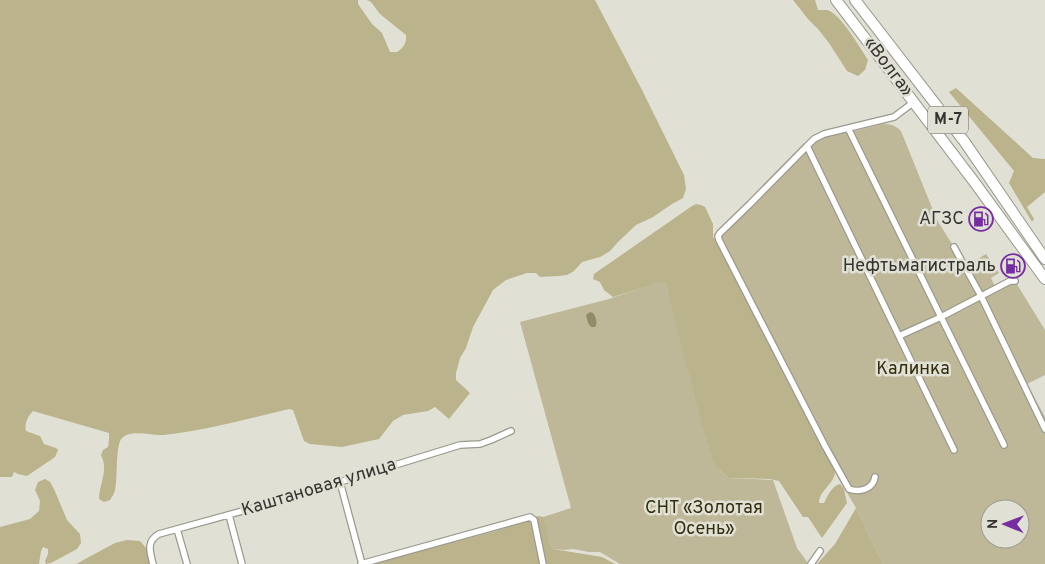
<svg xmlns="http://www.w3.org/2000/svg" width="1045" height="564" font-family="Overpass,sans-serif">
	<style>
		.green { fill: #beb898; fill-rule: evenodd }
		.forest { fill: #bab38b }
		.water { fill: #928c65 }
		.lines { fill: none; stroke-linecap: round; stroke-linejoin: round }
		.street-casing { stroke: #9b9a8f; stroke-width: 8 }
		.highway-casing { stroke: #9b9a8f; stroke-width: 12 }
		.street { stroke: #fff; stroke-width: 5.5 }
		.highway { stroke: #fff; stroke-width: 10 }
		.labels { text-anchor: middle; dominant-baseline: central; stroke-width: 5; stroke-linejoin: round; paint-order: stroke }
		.shield { fill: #e1e0d5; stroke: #686761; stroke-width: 1 }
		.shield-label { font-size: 16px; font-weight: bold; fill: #34332f }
		.street-label { font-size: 18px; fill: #34332f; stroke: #e1e0d5 }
		.poi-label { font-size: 18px; fill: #34332f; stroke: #e1e0d5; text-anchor: end }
		.park-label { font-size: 18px; fill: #332d0b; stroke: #e1e0d5 }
	</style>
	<rect width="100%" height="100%" fill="#e1e0d5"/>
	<path class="green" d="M883,124C891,124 895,125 901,131L937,220L966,266L986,254L999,273L991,278L996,288L1015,281L1045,330V375L1027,384L1045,417V564H883L856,508L835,472L802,405L714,235L804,143L807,146L814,139L848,128L851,132ZM990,509H1020V539H990Z
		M660,281L664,282L666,284L719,469L728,478L773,480L797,548L808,563L807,564H620L600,552H589L573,549L564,550L553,549C546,540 548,528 543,517L571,508L520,322L609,299Z"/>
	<path class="forest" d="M0,0H358V4L372,24L382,33L390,52H397C403,48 407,43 406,35L380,14L371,2L367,0H595L642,90L684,175L686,189L683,198L672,204L653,217L636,225L618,242L610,251L600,257L582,262L574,271L567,275L559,276L540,277L536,273H527L506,280L493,290L473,327L466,348L460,358L456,373V380L470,393L449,419L435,407L428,411L403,415L393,421L379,439L342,447L310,444L304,441L293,410L289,409C247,419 206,430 164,435C153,436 131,429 122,438C115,445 118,479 115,490C114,494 112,497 110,500L104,502L99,499C99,484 109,471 101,455L103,450L108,447L109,440V433L33,411C28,416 24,424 26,431L40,436L44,444L56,448L58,450L55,457L27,476L18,474L14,472L12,477H0Z
		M793,0H815L818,10C821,10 824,10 827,10C841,14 860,48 868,60L865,70L858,76L847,71L829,43L818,29L808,19Z
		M956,88L1033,158L1045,159V192L1027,207L1034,219L1032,222L1009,183L1014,171L949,92Z
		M696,204L701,205L705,207L713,224V237L717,242L802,405L835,472C834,485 819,490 819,503H824C828,495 832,486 840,484L844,489L847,503L822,538L808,517H803L779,481L770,479L728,478L719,469L716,468L702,424L666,284L664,282L656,283L613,297L604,290L600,282L593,279L594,274L692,206Z
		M45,479L50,482L54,489L67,520L80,534L81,543L77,549L51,563L46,564L45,561L48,554V549L43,547L41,551L39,564H0V527L30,519L39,511L40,501L35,490L38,482Z
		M856,508L883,564H817L835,544Z
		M538,516L543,517C549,528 546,540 553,549L602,557L615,564H545L535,517Z
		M529,520H532L541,564H368L492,532Z
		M127,540L140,541L148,550L150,564H76L115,543Z"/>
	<path class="water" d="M590,312L593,313C596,317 598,323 595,327H591L588,323L586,315Z"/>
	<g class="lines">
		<g class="street-casing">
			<path id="street" d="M848,128L1004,445
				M807,146L954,450
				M954,247L981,296L1045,429
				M899,336L941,317L1010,281H1015
				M875,477C873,489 860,493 849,489L825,446L719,240L718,236L720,233L750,204L814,139L824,134L894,117L914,102
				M340,482L362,564
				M229,515L242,564
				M177,529L187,564
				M153,564C150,552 146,541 159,534L275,502L460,445L480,444L491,440L511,431
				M361,564L530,517L534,520L543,564
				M811,564L820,551"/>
		</g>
		<g class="highway-casing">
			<path id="highway" d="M836,0L975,183L1045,279
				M855,0L964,141L1045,259"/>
		</g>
		<use href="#street" class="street"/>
		<use href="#highway" class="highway"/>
	</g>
	<defs>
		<g id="fuel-ring" transform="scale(1.25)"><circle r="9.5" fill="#e1e0d5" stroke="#752da1" stroke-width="1.5"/><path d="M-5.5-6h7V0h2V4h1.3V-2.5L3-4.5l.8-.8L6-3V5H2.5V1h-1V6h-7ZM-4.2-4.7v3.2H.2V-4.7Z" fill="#752da1"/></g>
	</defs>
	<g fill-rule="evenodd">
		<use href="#fuel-ring" x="981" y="219"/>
		<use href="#fuel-ring" x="1013" y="266"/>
	</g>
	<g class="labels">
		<rect class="shield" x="928" y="106.5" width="40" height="27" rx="4"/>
		<g class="shield-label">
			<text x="948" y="120">М-7</text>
		</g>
		<g class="street-label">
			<text transform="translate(888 67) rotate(53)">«Волга»</text>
			<text transform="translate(319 488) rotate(-17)">Каштановая улица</text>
		</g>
		<g class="poi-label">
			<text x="964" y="219">АГЗС</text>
			<text x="996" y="266">Нефтьмагистраль</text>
		</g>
		<g class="park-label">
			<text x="913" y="369">Калинка</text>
			<text x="704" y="508">СНТ «Золотая<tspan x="704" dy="21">Осень»</tspan></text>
		</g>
	</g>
	<g transform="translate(1005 524) rotate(271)"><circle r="24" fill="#e1e0d5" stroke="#9c9b93"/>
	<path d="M0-4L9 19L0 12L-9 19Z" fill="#752da1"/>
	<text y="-8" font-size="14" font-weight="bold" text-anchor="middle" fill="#34332f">N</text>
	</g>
</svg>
